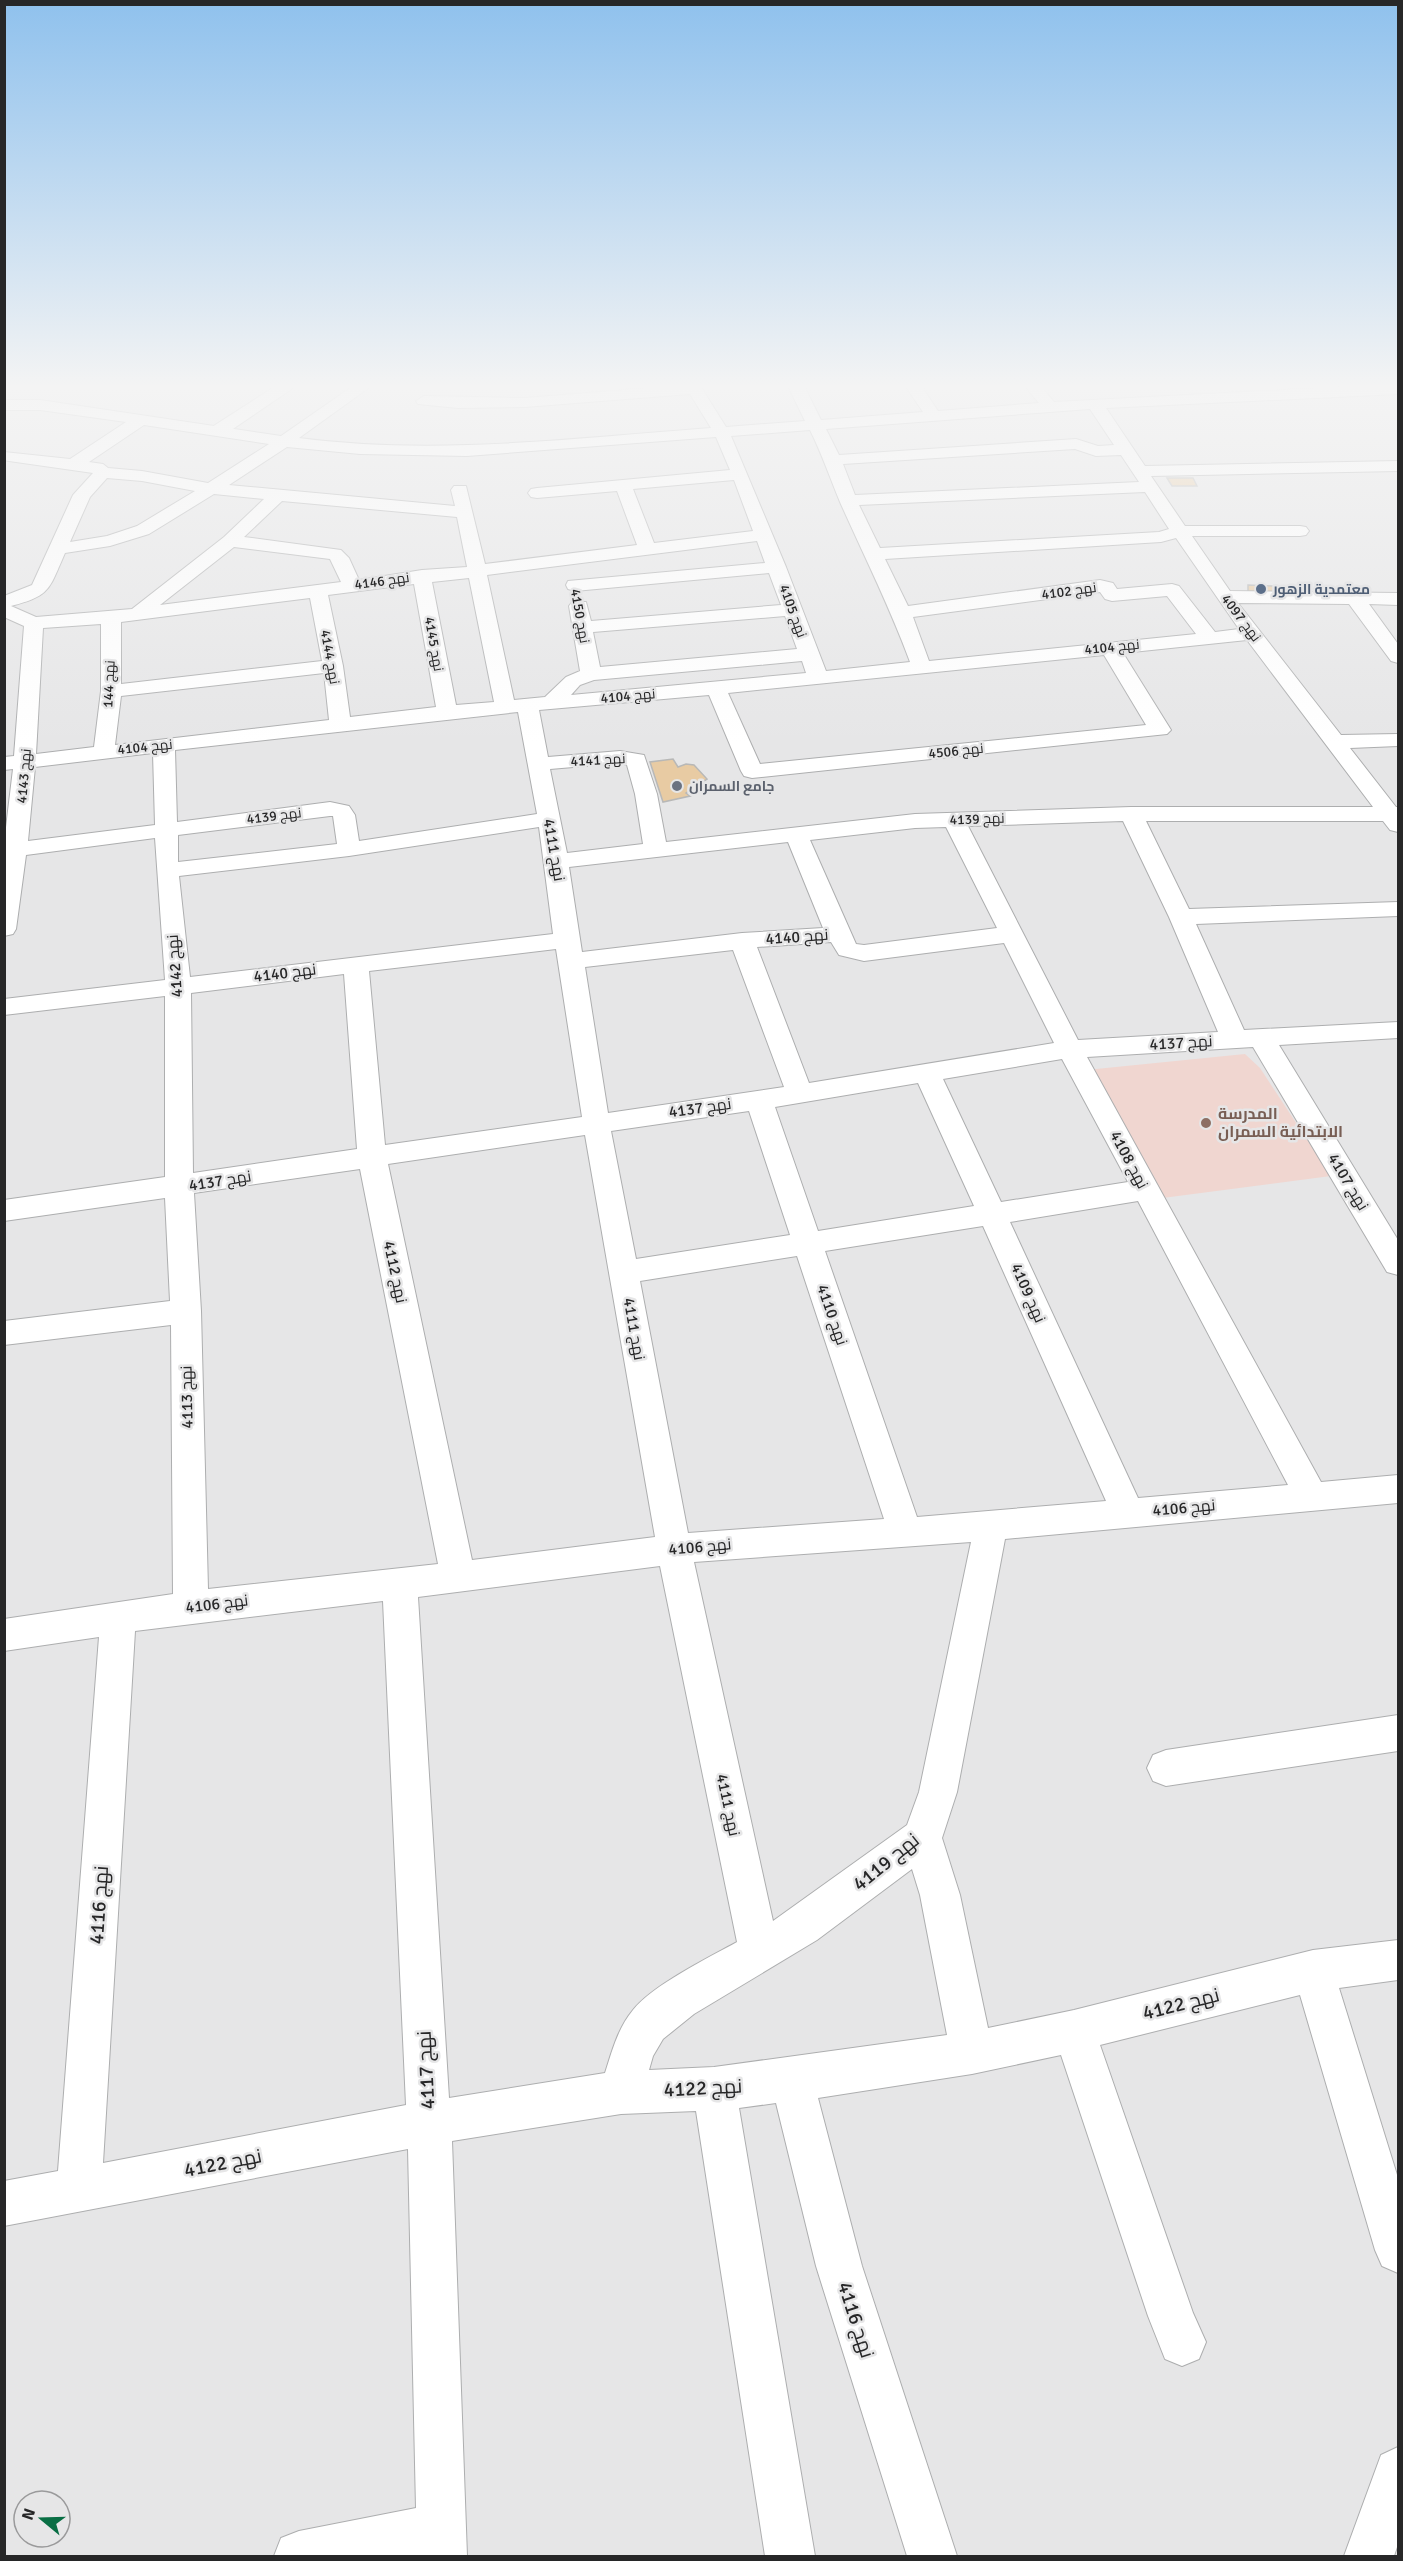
<svg xmlns="http://www.w3.org/2000/svg" width="1403" height="2561" font-family="Signika,Cairo,sans-serif">
	<style>
		.education { fill: #f0d6d0 }
		.building { fill: #e8cba3; stroke: #b8b8b7; stroke-width: 1.5 }
		.lines { fill: none; stroke-linecap: round; stroke-linejoin: round }
		.street-casing { stroke: #adaeaf; stroke-width: 2 }
		.secondary-casing { stroke: #adaeaf; stroke-width: 2 }
		.street { fill: #fff; fill-rule: evenodd }
		.secondary { fill: #fff; fill-rule: evenodd }
		.service-dot { fill: #5c6f8a; stroke: #e6e6e7; stroke-width: 2 }
		.worship-dot { fill: #6b7280; stroke: #e6e6e7; stroke-width: 2 }
		.education-dot { fill: #8d6e63; stroke: #e6e6e7; stroke-width: 2 }
		.labels { text-anchor: middle; dominant-baseline: central; stroke-width: 5; stroke-linejoin: round; paint-order: stroke }
		.far-street-label { font-size: 14px; fill: #272728; stroke: #e6e6e7 }
		.far-service-label { font-size: 14px; font-weight: bold; fill: #4e5e75; stroke: #e6e6e7; text-anchor: start }
		.far-worship-label { font-size: 14px; font-weight: bold; fill: #5b616d; stroke: #e6e6e7; text-anchor: start }
		.street-label { font-size: 16px; fill: #272728; stroke: #e6e6e7 }
		.education-label { font-size: 16px; font-weight: bold; fill: #785e54; stroke: #e6e6e7; text-anchor: start }
		.near-street-label { font-size: 20px; fill: #272728; stroke: #e6e6e7 }
	</style>
	<rect width="100%" height="100%" fill="#e6e6e7"/>
	<path class="education" d="M1245,1054L1260,1068L1331,1176L1155,1199L1086,1070Z"/>
	<path class="building" d="M1167,478H1193L1197,486H1172Z
		M1248,585L1273,586L1276,593H1248Z
		M673,759L678,767L686,764L694,765L707,779L686,793L690,796L663,802L650,762Z"/>
	<g class="lines">
		<g class="street-casing">
			<path id="street" d="M356,384H374L299,438C436,456 574,438 711,428L690,394L525,407L458,408L418,404L416,401L424,396L525,398L699,384L726,427L805,421L787,384H803L821,420L923,412L904,384H920L938,411L1039,403L1023,384H1039L1054,402L1398,384V394L1106,408L1145,466L1398,461V471L1151,476L1185,526H1300L1306,527L1309,531L1306,535L1300,536H1192L1230,591L1398,593V605L1369,604L1398,644V663L1391,661L1349,604L1238,603L1341,735L1398,734V746L1350,748L1396,807H1398V832L1390,830L1383,821H1146L1189,909L1398,902V916L1196,924L1244,1030L1398,1022V1038L1279,1045L1398,1240V1275L1387,1272L1253,1047L1087,1057L1321,1482L1398,1475V1503L1005,1539L957,1792L942,1838L960,1895L988,2028L1074,2010L1313,1950L1398,1940V1980L1339,1988L1398,2178V2273L1382,2266L1375,2250L1300,1995L1100,2045L1193,2313L1206,2342L1199,2359L1182,2366L1165,2359L1148,2316L1061,2055L972,2074L818,2098L862,2266L957,2556H907L816,2266L776,2103L739,2108L815,2556H765L696,2111L621,2114L452,2141L467,2556H274L281,2538L299,2531L416,2508L408,2149L4,2226V2181L58,2171L99,1637L4,1651V1619L173,1594L171,1325L4,1345V1321L170,1301L165,1198L4,1221V1200L165,1177V996L4,1015V999L165,980L155,838L26,855L16,929L13,934L4,936V844L13,769L4,770V757L14,756L24,626L4,617V596L32,585L73,495L93,473L9,461L4,460V452L70,459L126,422L40,410H4V400H40L281,436ZM1090,409L1114,445L1098,446L1076,439L839,455L826,429ZM144,425L269,444L208,483L142,471L108,468L103,464L89,462ZM810,430C822,454 830,478 840,502C864,556 890,607 910,662L826,671L786,567L731,436ZM716,437L730,470L537,488L531,489L528,493L531,497L537,498L617,491L637,545L485,564L466,486H454L451,490L455,506L229,485L287,447L360,454L467,456ZM1075,449L1096,456L1121,455L1139,482L855,495L843,464ZM107,478L142,481L195,491L137,526L107,536L70,542L90,497ZM734,480L753,531L654,543L633,489ZM1145,492L1169,529L1159,532L880,548L859,505ZM214,494L264,499L224,537L132,609L36,617L11,606C51,596 49,589 65,553L110,546L149,534ZM282,501L457,517L467,567L422,570L359,580L349,558L341,550L244,537ZM1176,538L1239,629L1215,632L1179,586L1172,584L1117,589L1113,583L1100,580L908,606L885,559L1161,542ZM757,541L765,563L568,581L566,585L568,589L575,591L769,573L781,605L591,621L586,602H572L569,606L580,671L566,677L545,697L514,700L487,575ZM234,547L330,559L341,582L160,605ZM469,578L494,702L456,705L432,582ZM414,584L436,707L350,717L343,666L328,595ZM1100,592L1105,599L1112,601L1167,596L1196,634L929,661L913,617ZM310,598L322,661L121,684V622ZM785,616L797,649L600,667L593,632ZM101,624V691L94,747L36,754L43,628ZM1247,640L1373,807H1131L915,814L666,842L657,794L644,755L620,751L548,757L539,710L709,695L741,771L744,776L752,778L1167,734L1171,730L1123,653ZM1104,655L1146,725L760,764L728,693ZM802,661L806,673L571,695L580,685L594,680ZM324,673L329,720L115,745L121,696ZM518,712L537,814L359,841L355,815L349,806L330,802L177,822L175,750ZM153,753L155,825L28,841L35,767ZM620,763L627,765L635,794L643,844L567,853L550,769ZM330,816H333L337,844L178,862V835ZM1123,821L1169,917L1218,1032L1078,1040L968,826ZM539,827L553,934L190,977L179,876L349,856ZM946,827L997,928L864,945L856,944L810,840L915,828ZM788,842L823,928L742,933L582,952L569,867ZM831,942L839,955L864,961L1004,943L1054,1043L809,1083L757,947ZM556,949L582,1117L385,1145L369,971ZM733,950L784,1087L608,1113L585,967ZM344,974L357,1149L193,1173L191,993ZM1062,1059L1128,1182L1001,1202L943,1079ZM918,1083L974,1206L818,1231L775,1107ZM749,1111L790,1235L636,1259L611,1131ZM585,1135L655,1537L472,1560L388,1164ZM360,1169L438,1564L208,1589L201,1311L194,1193ZM1138,1201L1288,1485L1138,1498L1010,1222ZM983,1226L1106,1501L917,1517L825,1251ZM797,1256L884,1519L688,1533L640,1281ZM971,1542L919,1792L907,1825L773,1921L694,1562ZM660,1566L737,1942C708,1958 653,1985 633,2010C618,2028 612,2051 605,2073L449,2098L418,1597ZM383,1601L406,2105L103,2163L135,1631ZM912,1869L920,1895L947,2035L714,2067L649,2070L653,2056L663,2039L694,2014L817,1940Z
				M1398,1715V1751L1166,1786L1153,1781L1147,1768L1153,1755L1166,1750Z
				M1398,2447V2544L1394,2556H1344L1381,2455Z"/>
		</g>
		<g class="secondary-casing">
			<path id="secondary" d="M279,384H299L224,435H212L209,431L212,427Z"/>
		</g>
		<use href="#street" class="street"/>
		<use href="#secondary" class="secondary"/>
	</g>
	<linearGradient id="sky" x2="0" y2="1"><stop stop-color="#8fc1ed"/><stop offset="0.52" stop-color="#f4f4f4"/><stop offset="1" stop-color="#f4f4f4" stop-opacity="0"/></linearGradient>
	<rect width="1403" height="743" fill="url(#sky)"/>
	<circle class="service-dot" cx="1261" cy="589" r="6"/>
	<circle class="worship-dot" cx="677" cy="786" r="6"/>
	<circle class="education-dot" cx="1206" cy="1123" r="6"/>
	<g class="labels">
		<g class="far-street-label">
			<text transform="translate(382 581) rotate(-8)">نهج 4146</text>
			<text transform="translate(1069 591) rotate(-8)">نهج 4102</text>
			<text transform="translate(793 611) rotate(70)">نهج 4105</text>
			<text transform="translate(580 616) rotate(80)">نهج 4150</text>
			<text transform="translate(1241 618) rotate(53)">نهج 4097</text>
			<text transform="translate(434 644) rotate(80)">نهج 4145</text>
			<text transform="translate(1112 647) rotate(-6)">نهج 4104</text>
			<text transform="translate(330 657) rotate(80)">نهج 4144</text>
			<text transform="translate(109 684) rotate(-87)">نهج 144</text>
			<text transform="translate(628 696) rotate(-5)">نهج 4104</text>
			<text transform="translate(145 747) rotate(-6)">نهج 4104</text>
			<text transform="translate(956 751) rotate(-6)">نهج 4506</text>
			<text transform="translate(598 760) rotate(-3)">نهج 4141</text>
			<text transform="translate(24 776) rotate(-85)">نهج 4143</text>
			<text transform="translate(274 816) rotate(-7)">نهج 4139</text>
			<text transform="translate(977 819) rotate(-2)">نهج 4139</text>
		</g>
		<g class="far-service-label">
			<text x="1273" y="589">معتمدية الزهور</text>
		</g>
		<g class="far-worship-label">
			<text x="689" y="786">جامع السمران</text>
		</g>
		<g class="street-label">
			<text transform="translate(554 850) rotate(80)">نهج 4111</text>
			<text transform="translate(797 937) rotate(-4)">نهج 4140</text>
			<text transform="translate(175 966) rotate(-94)">نهج 4142</text>
			<text transform="translate(285 973) rotate(-7)">نهج 4140</text>
			<text transform="translate(1181 1043) rotate(-3)">نهج 4137</text>
			<text transform="translate(700 1108) rotate(-8)">نهج 4137</text>
			<text transform="translate(1129 1160) rotate(62)">نهج 4108</text>
			<text transform="translate(220 1181) rotate(-9)">نهج 4137</text>
			<text transform="translate(1348 1182) rotate(59)">نهج 4107</text>
			<text transform="translate(395 1272) rotate(78)">نهج 4112</text>
			<text transform="translate(1028 1293) rotate(66)">نهج 4109</text>
			<text transform="translate(832 1315) rotate(71)">نهج 4110</text>
			<text transform="translate(634 1329) rotate(80)">نهج 4111</text>
			<text transform="translate(187 1397) rotate(-91)">نهج 4113</text>
			<text transform="translate(1184 1508) rotate(-5)">نهج 4106</text>
			<text transform="translate(700 1547) rotate(-5)">نهج 4106</text>
			<text transform="translate(217 1604) rotate(-7)">نهج 4106</text>
			<text transform="translate(728 1805) rotate(78)">نهج 4111</text>
		</g>
		<g class="education-label">
			<text x="1218" y="1114">المدرسة<tspan x="1218" dy="18">الابتدائية السمران</tspan></text>
		</g>
		<g class="near-street-label">
			<text transform="translate(886 1862) rotate(-39)">نهج 4119</text>
			<text transform="translate(99 1905) rotate(-86)">نهج 4116</text>
			<text transform="translate(1181 2004) rotate(-14)">نهج 4122</text>
			<text transform="translate(426 2070) rotate(-93)">نهج 4117</text>
			<text transform="translate(703 2088) rotate(-3)">نهج 4122</text>
			<text transform="translate(223 2163) rotate(-11)">نهج 4122</text>
			<text transform="translate(856 2320) rotate(72)">نهج 4116</text>
		</g>
	</g>
	<rect width="1403" height="2561" fill="none" stroke="#272728" stroke-width="12"/>
	<g transform="translate(42 2519) rotate(289)"><circle r="28" fill="#e6e6e7" stroke="#9a9a9b" stroke-width="1.5"/>
	<path d="M0-4.5L10 22L0 15L-10 22Z" fill="#096e44"/>
	<text y="-9" font-size="16" font-weight="bold" text-anchor="middle" fill="#272728">N</text>
	</g>
</svg>
